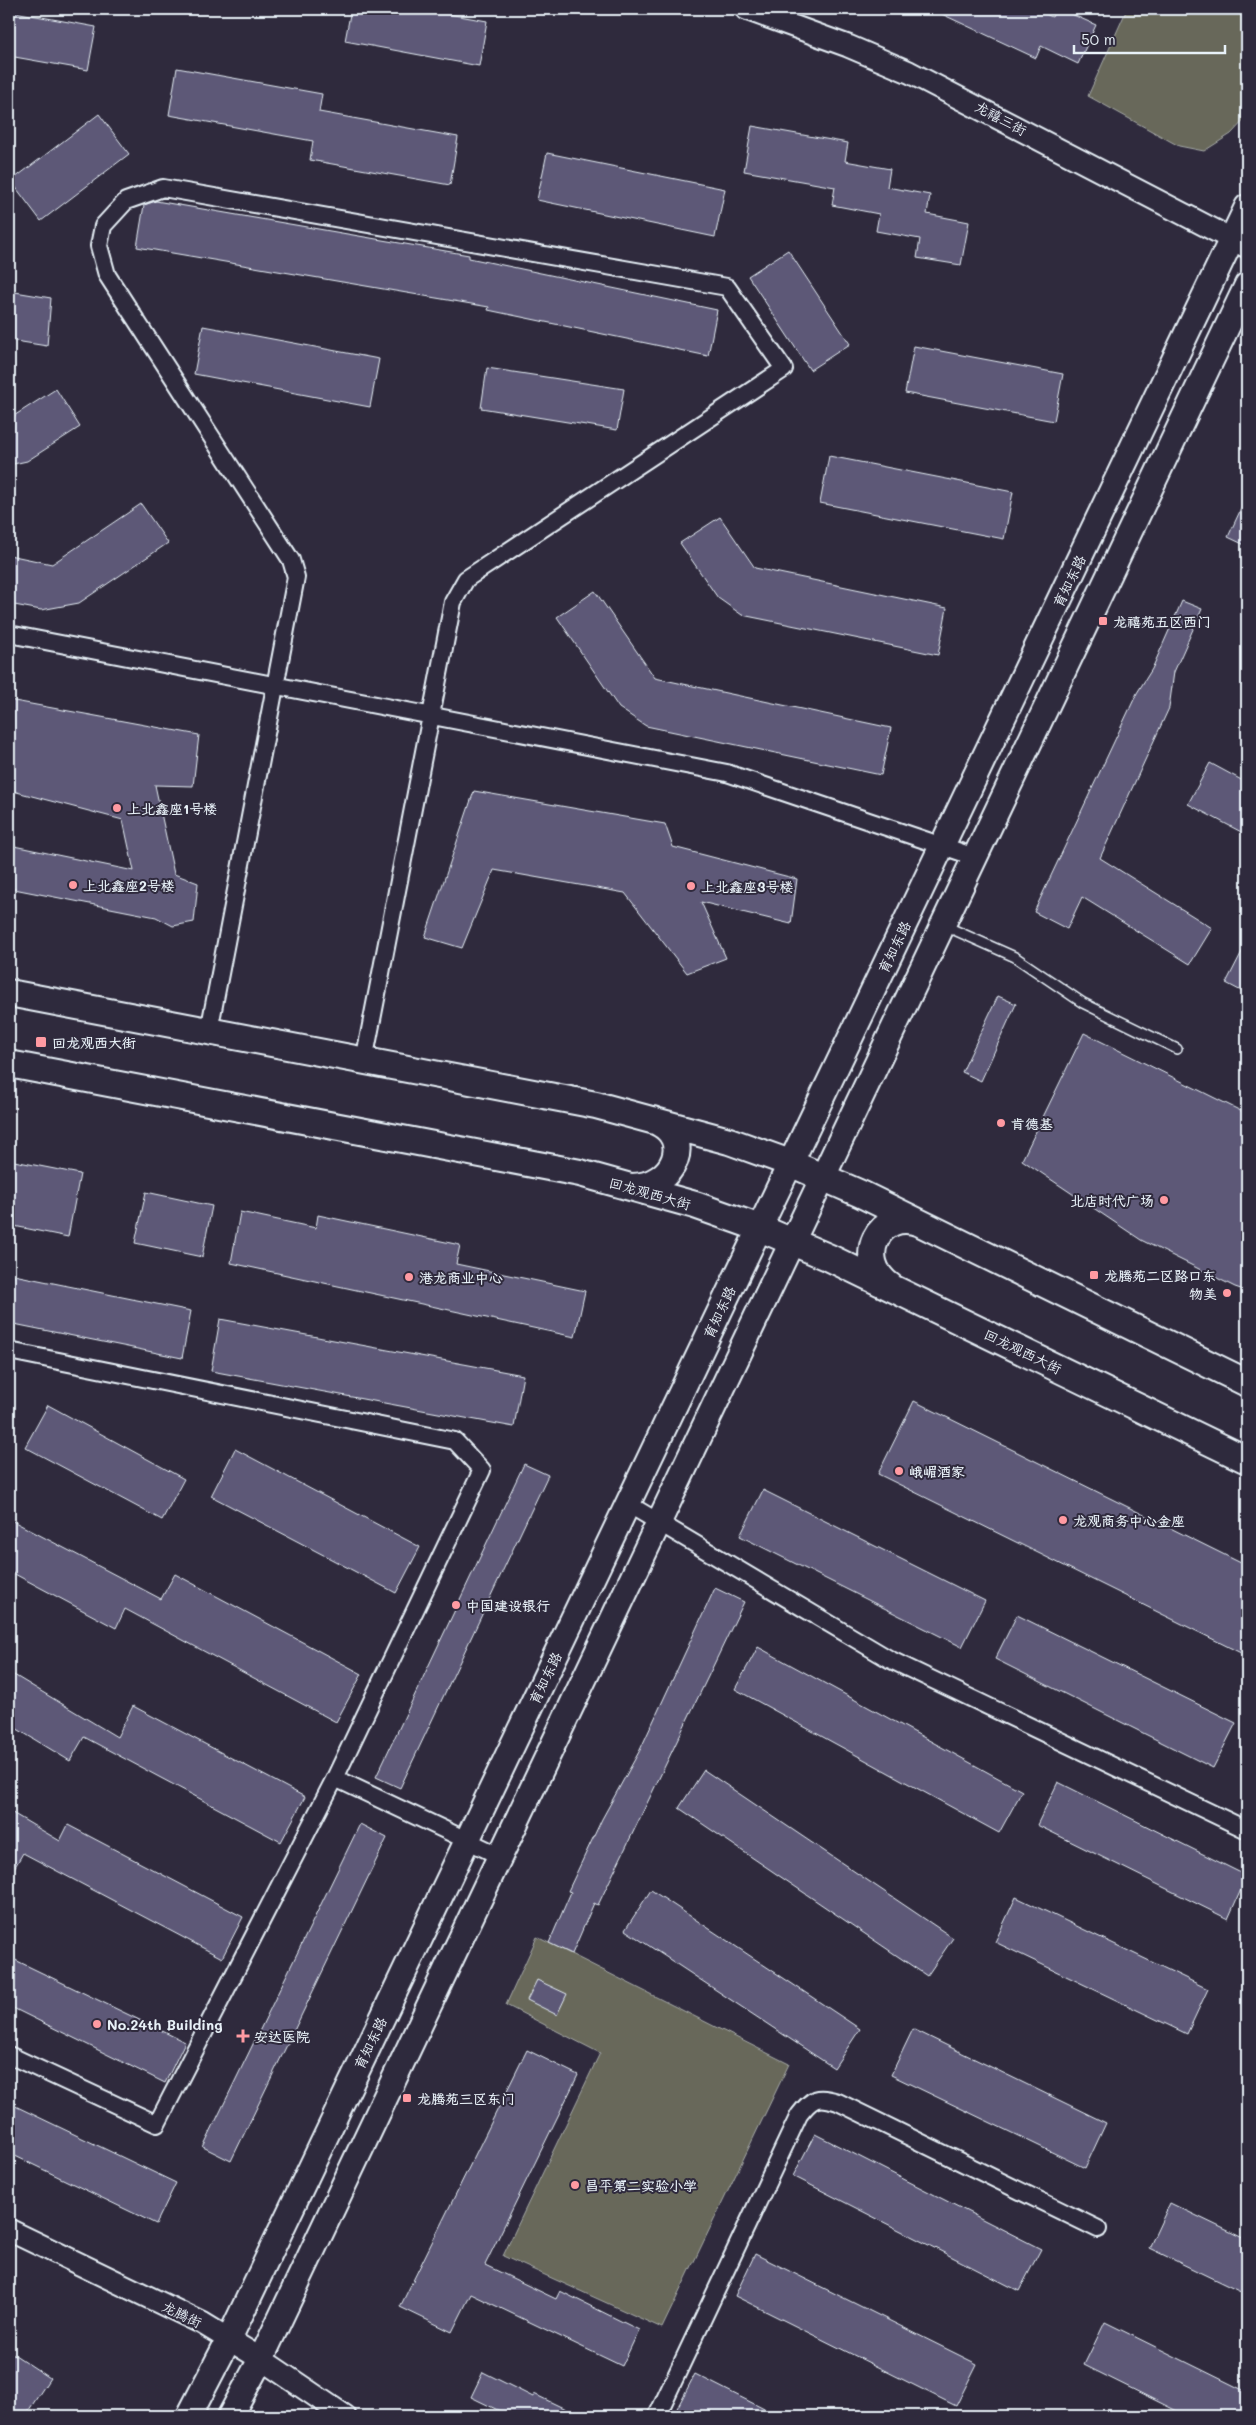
<svg xmlns="http://www.w3.org/2000/svg" width="1256" height="2425" font-family="Mali,'LXGW WenKai TC',sans-serif">
	<style>
		.green { fill: #67685a; stroke: #a8aca9 }
		.building { fill: #5d5977; stroke: #e8f1f8 }
		.lines { fill: none; stroke-linecap: round; stroke-linejoin: round }
		.service-casing { stroke: #e8f1f8; stroke-width: 12 }
		.minor-casing { stroke: #e8f1f8; stroke-width: 20 }
		.tertiary-casing { stroke: #e8f1f8; stroke-width: 25 }
		.secondary-casing { stroke: #e8f1f8; stroke-width: 28 }
		.primary-casing { stroke: #e8f1f8; stroke-width: 30 }
		.service { stroke: #2f2a3d; stroke-width: 9 }
		.minor { stroke: #2f2a3d; stroke-width: 16 }
		.tertiary { stroke: #2f2a3d; stroke-width: 21 }
		.secondary { stroke: #2f2a3d; stroke-width: 24 }
		.primary { stroke: #2f2a3d; stroke-width: 26 }
		.poi-dot { fill: #ff9aa2; stroke: #2f2a3d; stroke-width: 2 }
		.labels { text-anchor: middle; dominant-baseline: central; stroke-width: 4; stroke-linejoin: round; paint-order: stroke }
		.street-label { font-size: 14px; fill: #e8f1f8; stroke: #2f2a3d }
		.poi-label { font-size: 14px; font-weight: bold; fill: #e8f1f8; stroke: #2f2a3d; text-anchor: start }
	</style>
	<rect width="100%" height="100%" fill="#2f2a3d"/>
	<filter id="ink" filterUnits="userSpaceOnUse"><feTurbulence type="fractalNoise" baseFrequency=".02" numOctaves="2"/><feDisplacementMap in="SourceGraphic" scale="10" xChannelSelector="R" yChannelSelector="G"/><feConvolveMatrix kernelMatrix="1 2 1 2 8 2 1 2 1" color-interpolation-filters="sRGB"/></filter>
	<g filter="url(#ink)">
		<path class="green" d="M1127,9H1247V117L1231,134L1204,151L1179,146L1088,96Z
			M537,1937L789,2064L662,2328L503,2256L600,2053L506,2005Z"/>
		<path class="building" d="M351,9H421L487,21L479,66L345,41Z
			M931,9H1035L1052,17L1056,9H1060L1096,25L1078,64L1041,46L1036,58Z
			M9,11L96,27L88,70L9,56Z
			M177,68L322,94L319,112L458,137L450,185L310,160L313,141L169,115Z
			M99,114L129,154L41,221L11,181Z
			M752,126L848,143L845,161L890,169L887,187L930,195L927,214L969,222L961,265L917,258L920,239L876,231L879,214L832,205L835,187L744,171Z
			M547,153L725,189L715,237L537,200Z
			M156,201L469,255V258L717,310L708,356L488,310L489,307L137,247L144,205Z
			M788,250L850,344L810,370L748,276Z
			M9,291L51,298L47,346L9,340Z
			M203,326L379,359L370,407L194,374Z
			M914,346L1063,374L1054,421L905,393Z
			M487,368L624,389L617,430L481,408Z
			M56,389L80,427L27,461L9,465V419Z
			M829,456L1013,492L1004,539L820,503Z
			M1247,496V546L1228,537Z
			M141,504L168,543L79,603L41,610L9,604V555L52,564Z
			M720,517L755,568L947,608L938,655L742,615L718,598L680,543Z
			M595,591L655,678L891,728L881,775L646,726L619,708L557,617Z
			M1182,601L1202,609L1174,672L1169,708L1100,858L1212,928L1190,964L1082,897L1067,929L1034,912L1137,693L1152,669Z
			M9,700L199,735L193,786L155,785L174,874L198,883L194,922L173,926L156,917L9,888V845L134,871L123,820L9,790Z
			M1210,763L1247,783V835L1188,804Z
			M474,791L665,824L673,847L797,879L791,924L701,902L726,958L687,973L625,893L494,870L462,948L425,937Z
			M1247,942V994L1226,983Z
			M998,996L1016,1004L981,1081L962,1072Z
			M1084,1033L1247,1114V1291L1235,1287L1141,1240L1022,1160Z
			M9,1160L80,1174L68,1237L9,1225Z
			M146,1192L212,1206L202,1257L135,1243Z
			M240,1212L316,1228L318,1215L460,1245L456,1264L585,1291L575,1337L231,1263Z
			M9,1274L191,1311L182,1358L9,1323Z
			M220,1319L523,1375L514,1427L211,1371Z
			M914,1401L1247,1566V1656L878,1474Z
			M48,1405L184,1479L162,1520L25,1447Z
			M235,1449L420,1547L396,1593L211,1496Z
			M524,1464L548,1475L400,1788L376,1777Z
			M763,1490L985,1601L962,1647L740,1536Z
			M9,1519L161,1599L175,1574L362,1674L336,1722L125,1609L116,1628L9,1571Z
			M715,1588L744,1602L598,1905L594,1903L572,1954L549,1943L571,1892L568,1891L602,1819L640,1750Z
			M1017,1615L1236,1723L1213,1768L995,1659Z
			M758,1647L1022,1791L999,1833L735,1689Z
			M9,1672L117,1737L133,1706L305,1797L281,1842L84,1737L70,1761L9,1724Z
			M704,1770L953,1938L927,1976L679,1808Z
			M1058,1782L1247,1876L1228,1919L1037,1825Z
			M9,1811L60,1841L68,1825L243,1917L222,1958L23,1853L9,1877Z
			M360,1824L387,1838L231,2161L203,2147Z
			M651,1890L860,2029L834,2068L625,1930Z
			M1016,1897L1208,1989L1187,2034L995,1942Z
			M9,1957L185,2042L165,2083L9,2006Z
			M537,1980L567,1994L557,2015L527,2000Z
			M913,2029L1106,2123L1085,2168L891,2075Z
			M527,2050L578,2075L485,2265L556,2299L560,2291L639,2330L622,2366L471,2294L452,2332L400,2307Z
			M9,2103L176,2183L156,2224L9,2153Z
			M815,2134L1041,2249L1019,2291L793,2176Z
			M1170,2203L1247,2240V2295L1149,2248Z
			M755,2254L977,2364L956,2406L735,2296Z
			M1105,2322L1247,2392V2416H1187L1084,2365Z
			M9,2351L50,2378L25,2416H9Z
			M483,2372L533,2397L534,2394L580,2416H510L471,2397Z
			M695,2374L778,2416H673Z"/>
		<g class="lines">
			<g class="service-casing">
				<path id="service" d="M943,925L1015,957L1083,1003L1177,1049"/>
			</g>
			<g class="minor-casing">
				<path id="minor" d="M9,634L727,773L975,857
					M209,1031L296,577L291,560L107,275L99,246L103,226L126,201L163,188L727,287L784,369L466,579L453,602L364,1061
					M9,1351L455,1441L482,1470L335,1778
					M628,1504L889,1659L1247,1830
					M9,2055L157,2124L335,1778L500,1856
					M657,2416L799,2115C812,2098 817,2095 838,2102L1098,2229"/>
			</g>
			<g class="tertiary-casing">
				<path id="tertiary" d="M746,9L848,46L909,72L1247,247
					M9,2230L202,2323L261,2359L345,2416"/>
			</g>
			<g class="secondary-casing">
				<path id="secondary" d="M189,2416L229,2339L1247,207
					M230,2416L261,2359L1247,285"/>
			</g>
			<g class="primary-casing">
				<path id="primary" d="M9,993L596,1105L729,1141L790,1163L861,1194L1247,1383
					M9,1064L580,1173L695,1205L760,1228L830,1258L1247,1460
					M631,1187C675,1187 696,1137 653,1120
					M890,1286C853,1260 879,1207 920,1223"/>
			</g>
			<use href="#service" class="service"/>
			<use href="#minor" class="minor"/>
			<use href="#tertiary" class="tertiary"/>
			<use href="#secondary" class="secondary"/>
			<use href="#primary" class="primary"/>
		</g>
	</g>
	<g class="poi-dot">
		<rect x="1098" y="616" width="10" height="10" rx="2.5"/>
		<circle cx="117" cy="808" r="5"/>
		<circle cx="73" cy="885" r="5"/>
		<circle cx="691" cy="886" r="5"/>
		<rect x="35" y="1036" width="12" height="12" rx="2.5"/>
		<circle cx="1001" cy="1123" r="5"/>
		<circle cx="1164" cy="1200" r="5"/>
		<rect x="1089" y="1270" width="10" height="10" rx="2.5"/>
		<circle cx="409" cy="1277" r="5"/>
		<circle cx="1227" cy="1293" r="5"/>
		<circle cx="899" cy="1471" r="5"/>
		<circle cx="1063" cy="1520" r="5"/>
		<circle cx="456" cy="1605" r="5"/>
		<circle cx="97" cy="2024" r="5"/>
		<path d="M240.5 2028.5h5v5h5v5h-5v5h-5v-5h-5v-5h5z"/>
		<rect x="402" y="2093" width="10" height="10" rx="2.5"/>
		<circle cx="575" cy="2185" r="5"/>
	</g>
	<g class="labels">
		<g class="street-label">
			<text transform="translate(1001 118) rotate(28)">龙禧三街</text>
			<text transform="translate(1069 581) rotate(-64)">育知东路</text>
			<text transform="translate(894 947) rotate(-64)">育知东路</text>
			<text transform="translate(650 1193) rotate(16)">回龙观西大街</text>
			<text transform="translate(719 1312) rotate(-65)">育知东路</text>
			<text transform="translate(1023 1351) rotate(26)">回龙观西大街</text>
			<text transform="translate(545 1678) rotate(-64)">育知东路</text>
			<text transform="translate(370 2043) rotate(-64)">育知东路</text>
			<text transform="translate(182 2314) rotate(26)">龙腾街</text>
		</g>
		<g class="poi-label">
			<text x="1113" y="621">龙禧苑五区西门</text>
			<text x="127" y="808">上北鑫座1号楼</text>
			<text x="83" y="885">上北鑫座2号楼</text>
			<text x="701" y="886">上北鑫座3号楼</text>
			<text x="52" y="1042">回龙观西大街</text>
			<text x="1011" y="1123">肯德基</text>
			<text x="1154" y="1200" text-anchor="end">北店时代广场</text>
			<text x="1104" y="1275">龙腾苑二区路口东</text>
			<text x="419" y="1277">港龙商业中心</text>
			<text x="1217" y="1293" text-anchor="end">物美</text>
			<text x="909" y="1471">峨嵋酒家</text>
			<text x="1073" y="1520">龙观商务中心金座</text>
			<text x="466" y="1605">中国建设银行</text>
			<text x="107" y="2024">No.24th Building</text>
			<text x="254" y="2036">安达医院</text>
			<text x="417" y="2098">龙腾苑三区东门</text>
			<text x="585" y="2185">昌平第二实验小学</text>
		</g>
	</g>
	<rect width="1256" height="2425" fill="none" stroke="#2f2a3d" stroke-width="30"/>
	<rect x="15" y="15" width="1226" height="2395" fill="none" stroke="#e8f1f8" stroke-width="2" filter="url(#ink)"/>
	<path d="M1074 45v8h151v-8" fill="none" stroke="#e8f1f8" stroke-width="2.5"/>
	<text x="1081" y="45" font-size="15" fill="#e8f1f8" stroke="#2f2a3d" stroke-width="4" paint-order="stroke">50 m</text>
</svg>
